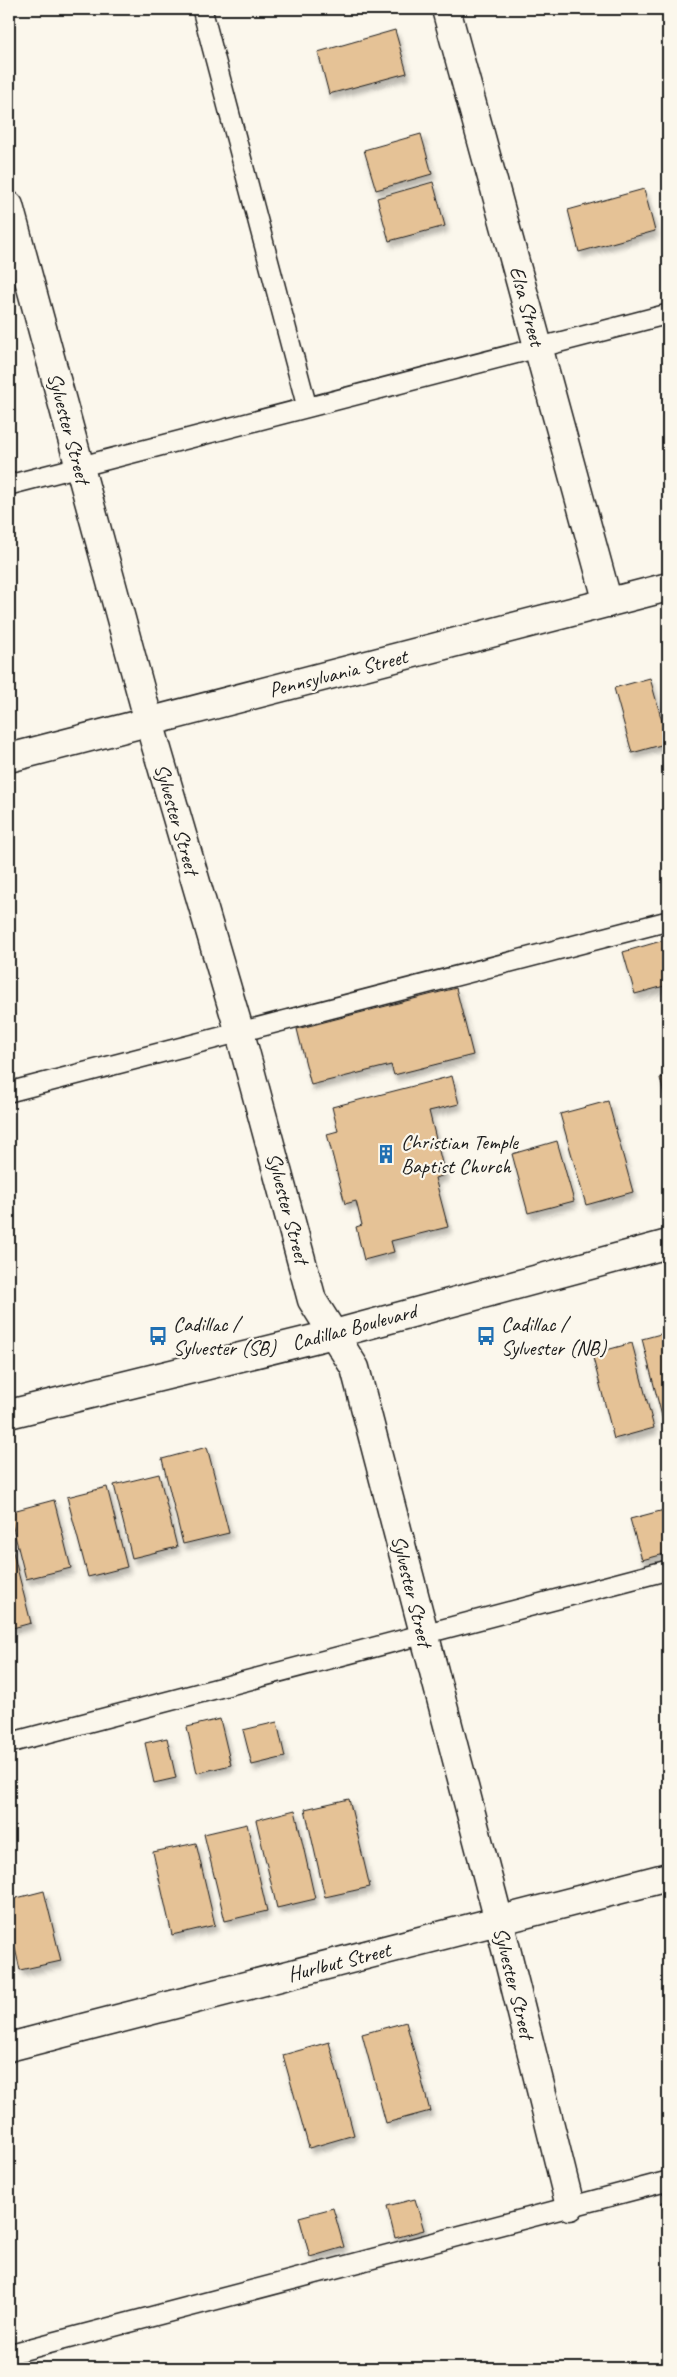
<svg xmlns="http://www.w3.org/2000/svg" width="677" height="2377" viewBox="0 0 677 2377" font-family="Caveat,sans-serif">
<defs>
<filter id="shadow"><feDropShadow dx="3" dy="5.5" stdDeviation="2.5" flood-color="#0004"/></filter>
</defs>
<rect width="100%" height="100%" fill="#fbf7ec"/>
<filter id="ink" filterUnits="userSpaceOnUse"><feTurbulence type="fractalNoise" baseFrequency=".02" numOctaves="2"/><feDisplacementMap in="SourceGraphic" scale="10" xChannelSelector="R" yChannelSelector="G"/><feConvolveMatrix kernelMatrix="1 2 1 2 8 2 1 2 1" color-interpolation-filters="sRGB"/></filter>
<g filter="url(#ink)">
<path fill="#e5c296" stroke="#1c1c1c" filter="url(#shadow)" d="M395 30 407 73 329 94 318 52Z
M421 134 432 174 376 190 364 150Z
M433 182 445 226 389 241 377 198Z
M644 189 655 231 579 252 568 210Z
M650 678 668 743 632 753 614 688Z
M668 939V985L635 994 623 952Z
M456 988 473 1055 394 1075 391 1065 311 1085 297 1029Z
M452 1076 459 1104 429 1111 445 1175 435 1178 448 1227 391 1241 394 1252 364 1260 356 1227 362 1225 356 1201 345 1204 327 1134 338 1131 332 1107Z
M668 1076V1110L660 1078Z
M608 1101 633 1192 586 1205 560 1114Z
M557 1141 574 1201 528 1213 512 1154Z
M668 1332V1423L664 1424 642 1339Z
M632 1343 654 1428 614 1439 592 1354Z
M207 1447 229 1533 183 1544 162 1459Z
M159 1474 177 1547 132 1558 114 1485Z
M107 1487 127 1567 88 1577 67 1497Z
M54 1500 71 1568 26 1579 9 1512Z
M668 1509V1553L642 1560 630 1519Z
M9 1536 31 1623 9 1629Z
M220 1719 231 1765 197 1773 187 1727Z
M277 1722 285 1757 252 1765 243 1730Z
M167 1738 176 1778 154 1783 145 1743Z
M349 1799 370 1887 325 1897 305 1809Z
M295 1810 315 1899 277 1908 256 1820Z
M247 1824 267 1911 225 1921 204 1834Z
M196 1843 215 1925 172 1935 153 1852Z
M44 1891 61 1961 20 1970 9 1922V1900Z
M406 2022 430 2111 386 2123 362 2034Z
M329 2042 354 2135 309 2148 283 2055Z
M415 2199 424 2230 395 2238 387 2206Z
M668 2201V2229L662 2202Z
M333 2208 344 2247 310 2257 299 2217Z"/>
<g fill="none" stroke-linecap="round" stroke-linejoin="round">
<g stroke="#1c1c1c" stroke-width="22">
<path id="service" d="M202 9 307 407
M9 485 668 314
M9 1092 668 921
M9 1743 668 1570
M9 2354 668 2181"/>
</g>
<g stroke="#1c1c1c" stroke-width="31">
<path id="minor" d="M446 9 608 603
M9 206 149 722 240 1033 312 1300 355 1368 499 1921 570 2206
M9 758 668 587
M9 2047 668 1877"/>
</g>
<g stroke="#1c1c1c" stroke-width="31">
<path id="tertiary" d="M9 1414 334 1334 668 1244"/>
</g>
<use href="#service" stroke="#fbf7ec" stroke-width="19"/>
<use href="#minor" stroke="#fbf7ec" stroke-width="28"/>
<use href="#tertiary" stroke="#fbf7ec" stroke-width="28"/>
</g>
</g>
<defs>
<g id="building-bare" transform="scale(1.5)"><path d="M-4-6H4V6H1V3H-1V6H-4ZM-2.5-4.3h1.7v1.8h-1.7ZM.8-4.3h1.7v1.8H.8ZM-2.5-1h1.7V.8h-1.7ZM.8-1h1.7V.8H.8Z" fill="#1f6fb2" stroke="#fbf7ec" stroke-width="2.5" paint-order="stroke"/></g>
<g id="bus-bare" transform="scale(1.5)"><path d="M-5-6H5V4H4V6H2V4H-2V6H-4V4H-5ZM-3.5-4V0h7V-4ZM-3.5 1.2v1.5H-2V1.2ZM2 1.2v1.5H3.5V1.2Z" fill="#1f6fb2" stroke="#fbf7ec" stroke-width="2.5" paint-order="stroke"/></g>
</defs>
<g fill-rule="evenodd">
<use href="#building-bare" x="386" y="1154"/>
<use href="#bus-bare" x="158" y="1336"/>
<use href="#bus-bare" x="486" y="1336"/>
</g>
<g text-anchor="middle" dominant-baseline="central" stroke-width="4.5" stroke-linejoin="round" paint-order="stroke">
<g font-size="21" fill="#1c1c1c" stroke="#fbf7ec">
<text transform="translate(527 306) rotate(75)">Elsa Street</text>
<text transform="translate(69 428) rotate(75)">Sylvester Street</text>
<text transform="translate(338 673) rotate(-14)">Pennsylvania Street</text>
<text transform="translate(177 819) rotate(74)">Sylvester Street</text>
<text transform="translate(288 1208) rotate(75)">Sylvester Street</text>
<text transform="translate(354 1327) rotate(-15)">Cadillac Boulevard</text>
<text transform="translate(412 1591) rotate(76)">Sylvester Street</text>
<text transform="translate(339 1962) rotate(-14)">Hurlbut Street</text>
<text transform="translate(514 1983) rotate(76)">Sylvester Street</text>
</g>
<g font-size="21" fill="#1c1c1c" stroke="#fbf7ec" text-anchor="start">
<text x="401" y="1142">Christian Temple<tspan x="401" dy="24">Baptist Church</tspan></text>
<text x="173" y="1324">Cadillac /<tspan x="173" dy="24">Sylvester (SB)</tspan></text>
<text x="501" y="1324">Cadillac /<tspan x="501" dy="24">Sylvester (NB)</tspan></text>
</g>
</g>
<rect width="677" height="2377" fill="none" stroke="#fbf7ec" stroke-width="30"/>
<rect x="15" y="15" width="647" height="2347" fill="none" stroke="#1c1c1c" stroke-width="2" filter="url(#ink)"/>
</svg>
